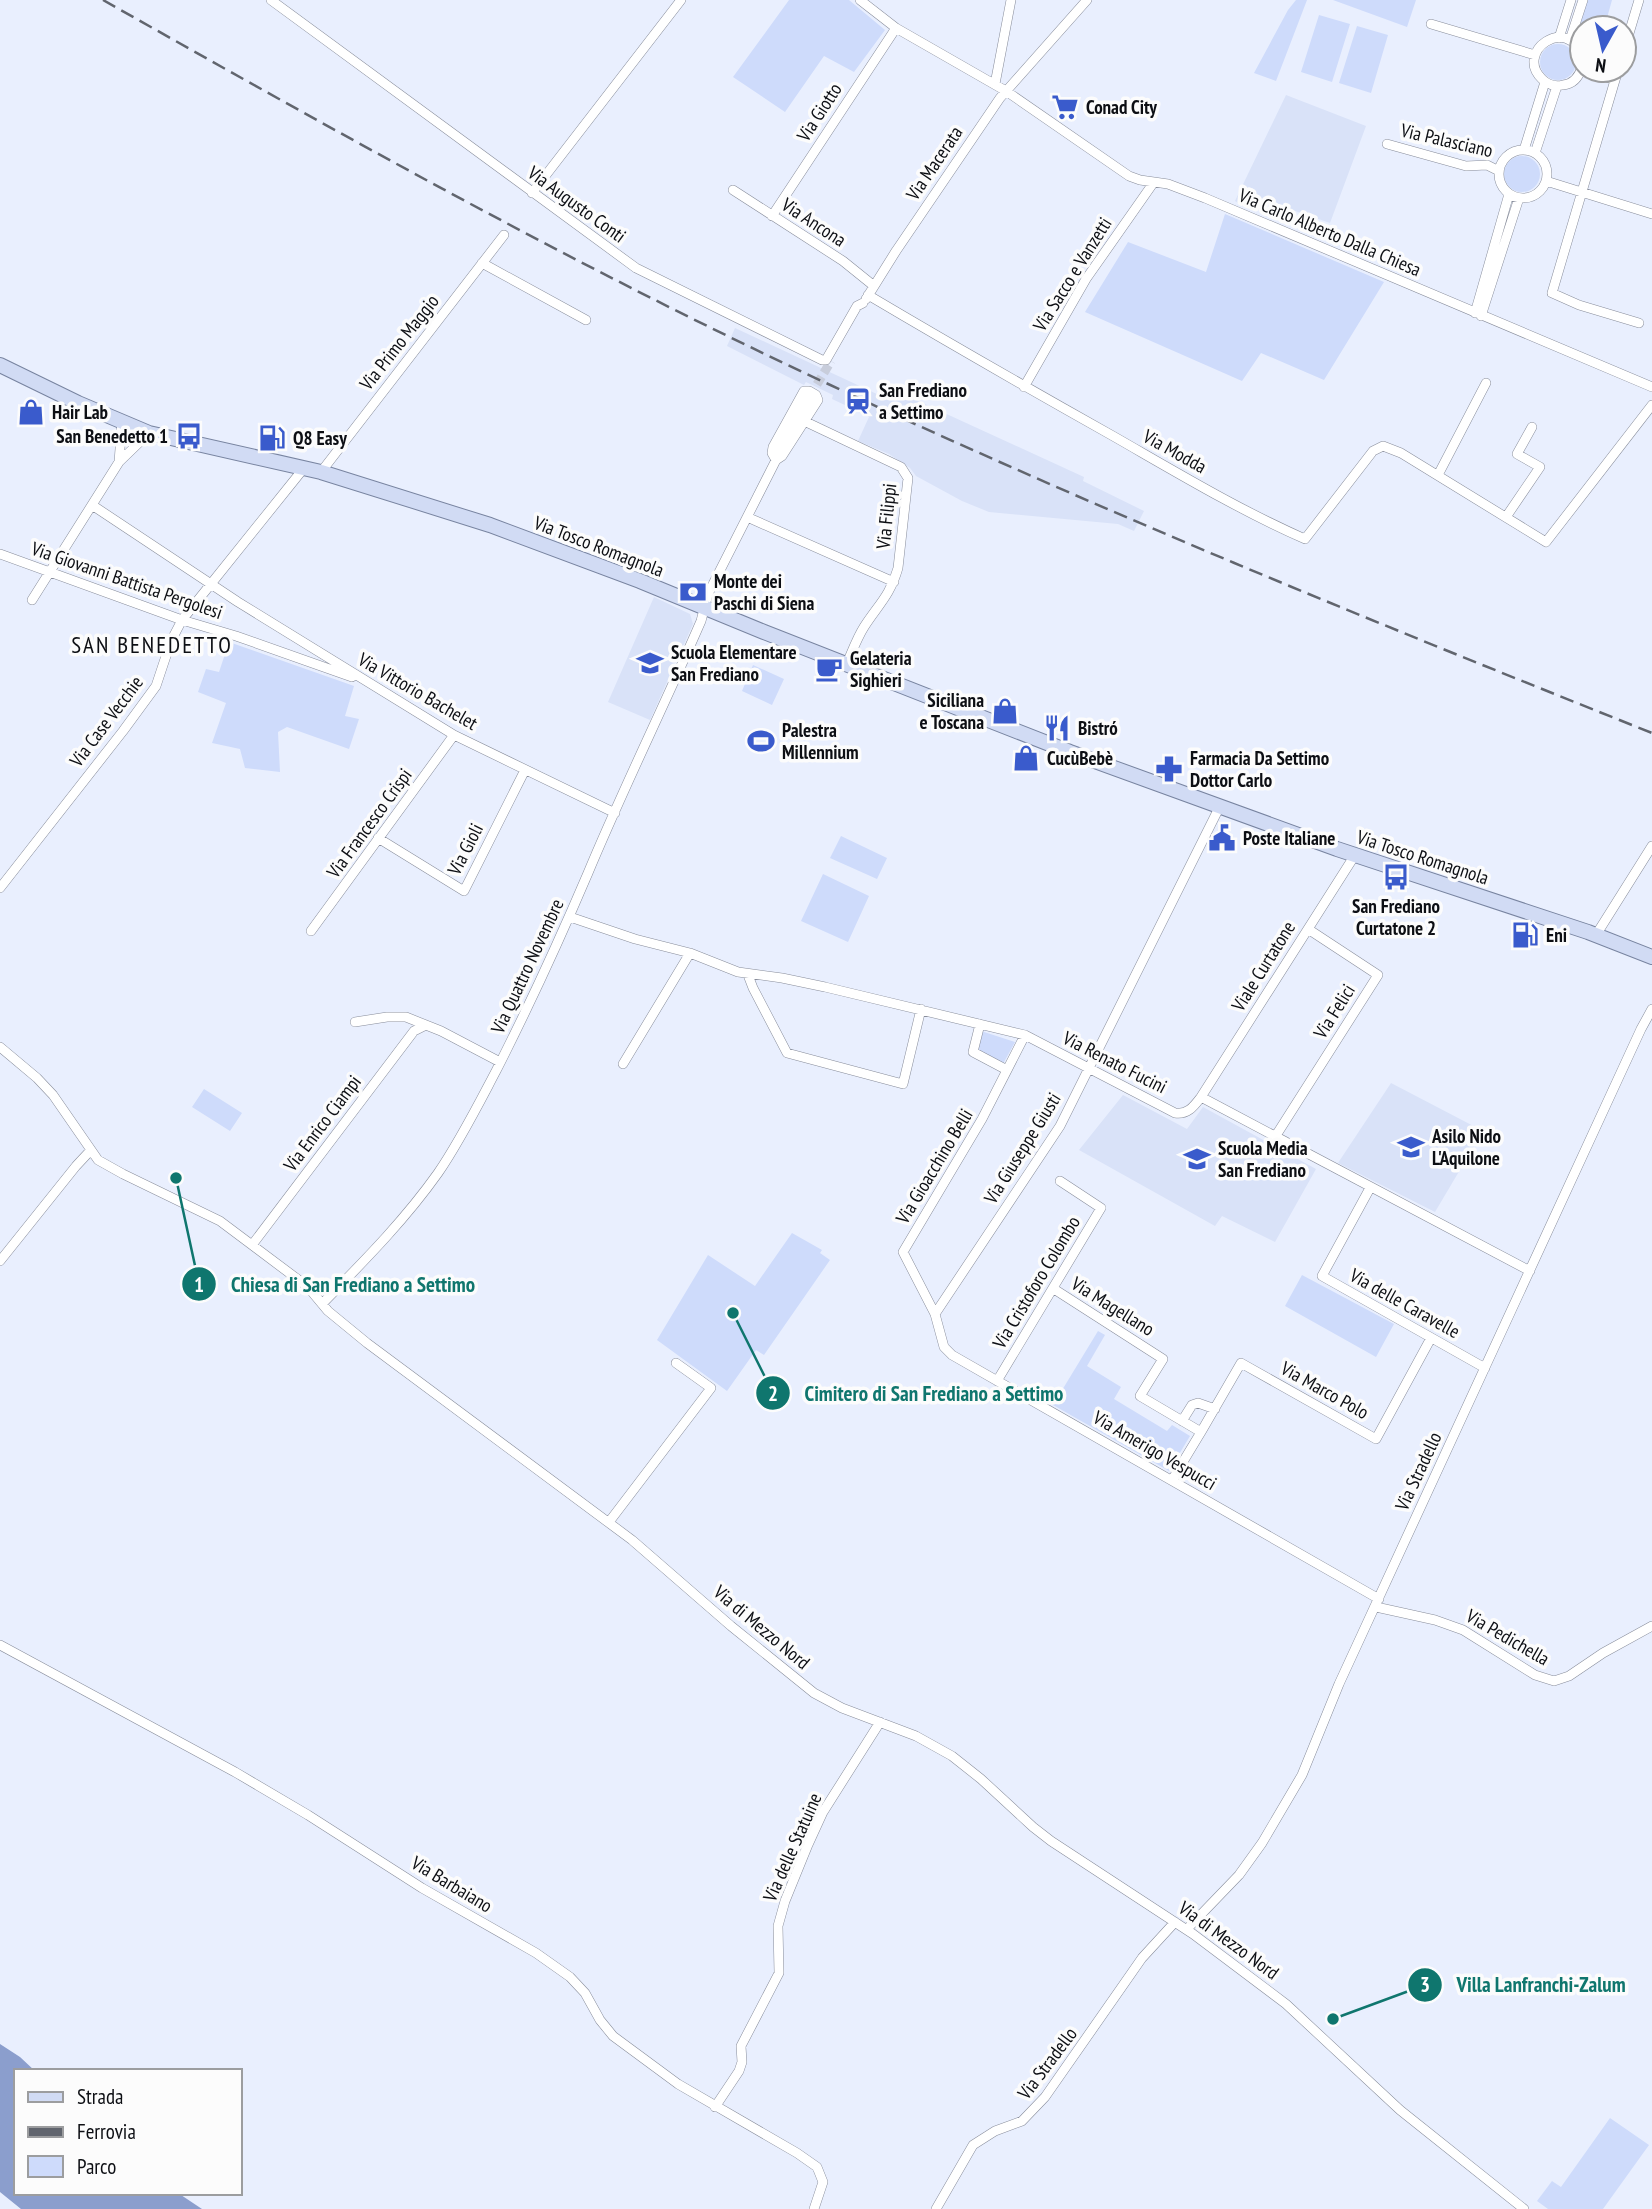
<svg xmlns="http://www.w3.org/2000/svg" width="1652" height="2209" viewBox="0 0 1652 2209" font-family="'PT Sans Narrow',sans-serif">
<rect width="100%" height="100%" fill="#e9effe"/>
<path fill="#d9e2f8" d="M1286 95 1366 126 1330 223 1272 203 1269 197 1243 206 1235 201Z
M735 328 879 395 883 389 901 397 903 394 1084 477 1083 481 1144 511 1134 531 1118 524 989 512 962 501 916 476 910 468 889 454 858 441 869 417 866 415 868 409 850 400 847 406 832 399 833 395 806 382 804 385 727 346Z
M654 597 690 614 693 624 650 720 608 702Z
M1391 1083 1483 1131 1435 1212 1338 1163Z
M1123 1095 1187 1129 1203 1107 1316 1169 1275 1242 1222 1216 1215 1226 1079 1150Z"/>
<path fill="#cedbfb" d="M789 0H849L885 30 854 72 824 56 785 112 733 77Z
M1296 0H1307L1276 81 1254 73 1288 10Z
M1333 0H1416L1407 27Z
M1587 0H1612L1607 18 1627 25 1625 33 1624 28H1582V49L1575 40Z
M1319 15 1350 24 1332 82 1301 72Z
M1357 26 1388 35 1371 93 1339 83Z
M1540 62a18 18 0 1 1 36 0a18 18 0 1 1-36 0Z
M1504 174a18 18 0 1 1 36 0a18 18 0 1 1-36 0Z
M1225 214 1384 282 1324 380 1261 353 1242 381 1085 312 1128 242 1206 272Z
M229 642 354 686 345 716 359 719 349 749 287 727 278 732 280 772 245 768 240 749 212 743 226 703 198 692 206 669 219 672Z
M753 665 784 679 772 705 742 691Z
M841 836 887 858 877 879 830 858Z
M823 874 869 896 848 942 801 921Z
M981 1031 1015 1042 1003 1064 976 1050Z
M204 1089 242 1113 230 1131 192 1107Z
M792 1233 822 1250 820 1253 830 1260 764 1355 756 1350 727 1391 657 1340 708 1255 755 1286Z
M1302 1275 1394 1324 1376 1357 1285 1306Z
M1098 1331 1105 1335 1087 1366 1121 1387 1114 1399 1167 1431 1172 1425 1190 1436 1169 1471 1053 1405Z
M1610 2118 1649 2145 1603 2209H1548L1537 2201 1552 2181 1561 2187Z"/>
<path fill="#8b9ecd" d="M0 2044 20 2057 35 2071H16V2193H178L202 2209H21L0 2192Z"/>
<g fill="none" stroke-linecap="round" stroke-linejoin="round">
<path stroke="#c8cddb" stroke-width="9" stroke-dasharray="9 4.5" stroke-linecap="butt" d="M810 396 831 361"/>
<g stroke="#888d9b" stroke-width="10">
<path id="street" d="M271 0 636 268 822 360H826L857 306 863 303
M860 0 896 28 1006 91 1129 176 1140 180 1168 184 1205 198 1652 387
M1431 24 1535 55
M1559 38 1571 0
M1570 40 1583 0
M1624 50 1639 0
M1582 56C1567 14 1514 52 1542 79 1547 84 1555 87 1563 85 1573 84 1579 77 1582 67
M1586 70 1615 80
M1618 70 1552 293 1579 305 1639 323
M995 84 1011 0
M1387 144 1466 166 1487 165 1499 171
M1499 174a24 24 0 1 1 48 0a24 24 0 1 1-48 0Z
M1524 150 1545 82
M1535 153 1557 86
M1546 181 1652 214
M733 190 843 261 874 286
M532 193 681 0
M772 216 896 28
M482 263 586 320
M868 295C949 343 1031 390 1113 436 1176 472 1239 510 1305 539L1373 451 1383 446 1401 453 1546 542 1652 405
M866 299 896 251 1000 98 1087 0
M1475 313 1509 194
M1481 316 1519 198
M1024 387 1086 279 1154 182
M804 391H809L816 395 818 400 782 456 776 460 772 453 773 447Z
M804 421 901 467 908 478 898 568C890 596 878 605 864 627 857 638 852 652 847 663
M122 422 119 462 149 433
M321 472 504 235
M1438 475 1486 383
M92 505 238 602 454 735 615 813
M747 517 894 582
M1506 517 1540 467 1517 454 1532 427
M0 554 182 620 236 636 352 677
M32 600 119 462
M378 838 464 891 525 770
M0 888 123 731 156 686 171 641 182 620 304 468
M570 917 635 939 690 953 738 972 782 978 825 987 1025 1035 1175 1113C1188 1115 1194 1106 1201 1097L1530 1271
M311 931 454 735
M1596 935 1652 846
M748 975 753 988 787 1053 903 1084 921 1009
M355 1022 387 1017H406L441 1031 500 1062
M980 1024 973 1052 1007 1070
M1025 1035 982 1119 903 1252 935 1314 944 1347 952 1355 1379 1599
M0 1047 37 1078 53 1095 98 1160 123 1174 220 1221 308 1287 328 1311 367 1343 632 1540 731 1626 814 1693 842 1708 916 1736 952 1756 981 1779 1033 1827 1051 1841 1193 1934 1286 2004 1400 2110 1524 2209
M623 1064 690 953
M1201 1097 1355 855
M1275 1137 1378 975 1308 929
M1370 1188 1322 1276 1485 1368
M252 1245 414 1031 424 1026
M0 1261 76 1166 90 1151
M1054 1289 1163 1359 1140 1396 1201 1432 1172 1480
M322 1304C363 1262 404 1221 438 1173 460 1141 478 1105 496 1071 529 1006 559 941 588 873 623 789 664 706 701 621L708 594 776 460 781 445 810 396
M935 1314 1060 1126 1220 806
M997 1381 1101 1208 1060 1181
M1182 1421 1192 1405 1198 1403 1215 1409
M1201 1432 1241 1363 1376 1439 1431 1338
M609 1522 711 1388 676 1363
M1376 1607 1435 1620 1463 1630 1535 1675 1554 1681 1569 1676 1603 1653 1652 1626
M0 1645 235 1772 308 1815 422 1888 536 1953 570 1977 585 1993 600 2020 613 2036 678 2084 797 2153 817 2167 823 2182 814 2209
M1187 1929 1239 1875 1262 1843 1302 1775 1339 1684 1641 1029 1652 1009
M715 2107 739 2071 742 2062 741 2046 779 1973 778 1926 785 1901 807 1847 823 1812 880 1722
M936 2209 973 2145 995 2131 1022 2121 1045 2097 1142 1958 1175 1922"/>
</g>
<g stroke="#7884a0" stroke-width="16">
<path id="primary" d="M0 365 78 403 149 433 321 472 490 525 640 581 764 632 1070 752 1337 849 1588 932 1652 957"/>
</g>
<use href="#street" stroke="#fff" stroke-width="9"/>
<use href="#primary" stroke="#d1dbf4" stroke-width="14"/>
<path stroke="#61656e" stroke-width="2.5" stroke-dasharray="14 7" stroke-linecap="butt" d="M103 0C340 134 579 268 826 383 1098 510 1374 622 1652 733"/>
</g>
<defs>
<g id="supermarket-bare" transform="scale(2.1)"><path d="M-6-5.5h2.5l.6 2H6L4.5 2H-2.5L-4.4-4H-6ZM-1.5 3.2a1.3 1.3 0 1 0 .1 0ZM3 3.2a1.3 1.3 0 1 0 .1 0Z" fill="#3a5bcc" stroke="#fcfcfc" stroke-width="2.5" paint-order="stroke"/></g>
<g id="station-bare" transform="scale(2.1)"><path d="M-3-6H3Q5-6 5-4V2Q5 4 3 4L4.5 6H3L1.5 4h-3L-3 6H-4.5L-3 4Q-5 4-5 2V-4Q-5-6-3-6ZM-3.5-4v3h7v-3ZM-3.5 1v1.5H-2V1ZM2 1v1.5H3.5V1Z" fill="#3a5bcc" stroke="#fcfcfc" stroke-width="2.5" paint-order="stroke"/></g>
<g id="shop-bare" transform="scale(2.1)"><path d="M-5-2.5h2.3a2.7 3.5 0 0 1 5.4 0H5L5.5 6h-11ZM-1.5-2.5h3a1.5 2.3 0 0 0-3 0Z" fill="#3a5bcc" stroke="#fcfcfc" stroke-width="2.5" paint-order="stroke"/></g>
<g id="bus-bare" transform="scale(2.1)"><path d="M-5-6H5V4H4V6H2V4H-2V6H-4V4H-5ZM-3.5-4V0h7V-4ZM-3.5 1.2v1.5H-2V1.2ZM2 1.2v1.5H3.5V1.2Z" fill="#3a5bcc" stroke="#fcfcfc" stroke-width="2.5" paint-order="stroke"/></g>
<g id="fuel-bare" transform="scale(2.1)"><path d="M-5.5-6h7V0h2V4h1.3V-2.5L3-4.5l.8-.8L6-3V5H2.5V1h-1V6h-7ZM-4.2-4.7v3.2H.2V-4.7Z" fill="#3a5bcc" stroke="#fcfcfc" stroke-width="2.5" paint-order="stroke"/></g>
<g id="bank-bare" transform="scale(2.1)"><path d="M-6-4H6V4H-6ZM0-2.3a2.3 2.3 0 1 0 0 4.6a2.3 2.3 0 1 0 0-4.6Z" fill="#3a5bcc" stroke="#fcfcfc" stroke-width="2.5" paint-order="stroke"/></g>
<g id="school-bare" transform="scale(2.1)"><path d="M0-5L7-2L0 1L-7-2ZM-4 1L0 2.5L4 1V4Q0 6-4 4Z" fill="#3a5bcc" stroke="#fcfcfc" stroke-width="2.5" paint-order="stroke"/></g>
<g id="cafe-bare" transform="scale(2.1)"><path d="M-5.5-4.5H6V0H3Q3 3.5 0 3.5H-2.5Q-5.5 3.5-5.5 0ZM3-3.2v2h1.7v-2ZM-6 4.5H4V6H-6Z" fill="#3a5bcc" stroke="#fcfcfc" stroke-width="2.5" paint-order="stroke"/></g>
<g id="restaurant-bare" transform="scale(2.1)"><path d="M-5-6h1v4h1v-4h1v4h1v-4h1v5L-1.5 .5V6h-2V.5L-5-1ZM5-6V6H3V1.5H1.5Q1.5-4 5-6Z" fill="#3a5bcc" stroke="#fcfcfc" stroke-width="2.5" paint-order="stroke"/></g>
<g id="stadium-bare" transform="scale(2.1)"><path d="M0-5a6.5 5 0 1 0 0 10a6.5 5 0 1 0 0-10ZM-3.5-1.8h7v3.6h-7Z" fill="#3a5bcc" stroke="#fcfcfc" stroke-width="2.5" paint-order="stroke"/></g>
<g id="pharmacy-bare" transform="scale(2.1)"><path d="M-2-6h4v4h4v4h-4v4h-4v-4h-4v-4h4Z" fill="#3a5bcc" stroke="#fcfcfc" stroke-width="2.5" paint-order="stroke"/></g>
<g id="civic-bare" transform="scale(2.1)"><path d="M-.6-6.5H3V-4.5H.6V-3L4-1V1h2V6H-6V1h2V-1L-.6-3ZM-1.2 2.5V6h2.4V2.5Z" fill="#3a5bcc" stroke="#fcfcfc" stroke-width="2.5" paint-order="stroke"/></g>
</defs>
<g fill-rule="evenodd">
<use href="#supermarket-bare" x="1065" y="107"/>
<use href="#station-bare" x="858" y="401"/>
<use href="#shop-bare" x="31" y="412"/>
<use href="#bus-bare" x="189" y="436"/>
<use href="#fuel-bare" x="272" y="438"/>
<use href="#bank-bare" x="693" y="592"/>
<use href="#school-bare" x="650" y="663"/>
<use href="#cafe-bare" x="829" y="669"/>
<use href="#shop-bare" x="1005" y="711"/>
<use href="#restaurant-bare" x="1057" y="728"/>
<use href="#stadium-bare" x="761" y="741"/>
<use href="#shop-bare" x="1026" y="758"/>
<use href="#pharmacy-bare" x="1169" y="769"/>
<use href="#civic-bare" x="1222" y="838"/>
<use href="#bus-bare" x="1396" y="877"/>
<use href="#fuel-bare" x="1525" y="935"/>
<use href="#school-bare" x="1411" y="1147"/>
<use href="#school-bare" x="1197" y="1159"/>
</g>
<g text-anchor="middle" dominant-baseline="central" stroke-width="7" stroke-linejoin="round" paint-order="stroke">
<g font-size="19" font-weight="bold" fill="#0d0f14" stroke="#fcfcfc" text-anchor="start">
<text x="1086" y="107">Conad City</text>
<text x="879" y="390">San Frediano<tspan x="879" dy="22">a Settimo</tspan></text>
<text x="52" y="412">Hair Lab</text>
<text x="168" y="436" text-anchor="end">San Benedetto 1</text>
<text x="293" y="438">Q8 Easy</text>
<text x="714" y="581">Monte dei<tspan x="714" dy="22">Paschi di Siena</tspan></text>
<text x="671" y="652">Scuola Elementare<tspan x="671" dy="22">San Frediano</tspan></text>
<text x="850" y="658">Gelateria<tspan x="850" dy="22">Sighieri</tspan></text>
<text x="984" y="700" text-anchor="end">Siciliana<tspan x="984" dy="22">e Toscana</tspan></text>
<text x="1078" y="728">Bistró</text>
<text x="782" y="730">Palestra<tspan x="782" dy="22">Millennium</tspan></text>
<text x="1047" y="758">CucùBebè</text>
<text x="1190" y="758">Farmacia Da Settimo<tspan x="1190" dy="22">Dottor Carlo</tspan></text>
<text x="1243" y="838">Poste Italiane</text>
<text x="1396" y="906" text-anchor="middle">San Frediano<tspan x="1396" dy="22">Curtatone 2</tspan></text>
<text x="1546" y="935">Eni</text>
<text x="1432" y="1136">Asilo Nido<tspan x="1432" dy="22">L'Aquilone</tspan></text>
<text x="1218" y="1148">Scuola Media<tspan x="1218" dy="22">San Frediano</tspan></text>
</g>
<g font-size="19" fill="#0d0f14" stroke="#fcfcfc">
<text transform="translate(819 112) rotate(-57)">Via Giotto</text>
<text transform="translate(1447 140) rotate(13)">Via Palasciano</text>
<text transform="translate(934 163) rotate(-56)">Via Macerata</text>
<text transform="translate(577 204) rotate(36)">Via Augusto Conti</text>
<text transform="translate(814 222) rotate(33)">Via Ancona</text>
<text transform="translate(1330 232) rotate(23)">Via Carlo Alberto Dalla Chiesa</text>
<text transform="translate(1072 274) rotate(-58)">Via Sacco e Vanzetti</text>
<text transform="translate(399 342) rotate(-52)">Via Primo Maggio</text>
<text transform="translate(1175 451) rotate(29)">Via Modda</text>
<text transform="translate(886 516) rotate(-84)">Via Filippi</text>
<text transform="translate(599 546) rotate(21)">Via Tosco Romagnola</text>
<text transform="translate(127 580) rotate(19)">Via Giovanni Battista Pergolesi</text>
<text transform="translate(418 691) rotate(30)">Via Vittorio Bachelet</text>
<text transform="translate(106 721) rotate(-53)">Via Case Vecchie</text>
<text transform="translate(369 823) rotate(-54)">Via Francesco Crispi</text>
<text transform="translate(465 849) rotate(-63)">Via Gioli</text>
<text transform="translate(1423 857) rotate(18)">Via Tosco Romagnola</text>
<text transform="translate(527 966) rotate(-65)">Via Quattro Novembre</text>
<text transform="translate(1263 966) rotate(-58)">Viale Curtatone</text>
<text transform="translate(1334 1011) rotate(-58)">Via Felici</text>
<text transform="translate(1115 1062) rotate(27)">Via Renato Fucini</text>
<text transform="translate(322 1123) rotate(-53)">Via Enrico Ciampi</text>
<text transform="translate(1022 1148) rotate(-58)">Via Giuseppe Giusti</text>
<text transform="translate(934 1166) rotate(-59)">Via Gioacchino Belli</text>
<text transform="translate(1036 1282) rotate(-59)">Via Cristoforo Colombo</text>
<text transform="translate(1405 1303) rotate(29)">Via delle Caravelle</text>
<text transform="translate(1113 1306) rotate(32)">Via Magellano</text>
<text transform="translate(1325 1390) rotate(29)">Via Marco Polo</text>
<text transform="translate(1155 1450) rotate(30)">Via Amerigo Vespucci</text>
<text transform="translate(1418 1471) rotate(-65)">Via Stradello</text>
<text transform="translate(762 1627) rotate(40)">Via di Mezzo Nord</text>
<text transform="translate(1508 1637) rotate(30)">Via Pedichella</text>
<text transform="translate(792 1847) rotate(-66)">Via delle Statuine</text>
<text transform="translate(452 1884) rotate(31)">Via Barbaiano</text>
<text transform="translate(1229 1940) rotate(36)">Via di Mezzo Nord</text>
<text transform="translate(1047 2063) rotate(-53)">Via Stradello</text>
</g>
<g font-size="23" letter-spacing="2" fill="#0d0f14" stroke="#fcfcfc">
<text x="152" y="644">SAN BENEDETTO</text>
</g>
</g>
<path fill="none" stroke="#0f766e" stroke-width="2.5" d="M176 1178L199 1284M733 1313L773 1393M1333 2019L1425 1985"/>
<g fill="#0f766e" stroke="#fcfcfc" stroke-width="2.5">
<circle cx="176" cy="1178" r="7"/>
<circle cx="733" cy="1313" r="7"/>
<circle cx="1333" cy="2019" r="7"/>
<circle cx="199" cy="1284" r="18"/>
<circle cx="773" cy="1393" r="18"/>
<circle cx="1425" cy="1985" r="18"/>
</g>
<g font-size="21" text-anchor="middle" font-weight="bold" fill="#fff">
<text x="199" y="1292">1</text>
<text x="773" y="1401">2</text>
<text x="1425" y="1992">3</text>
</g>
<g font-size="21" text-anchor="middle" font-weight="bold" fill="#0f766e" stroke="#fcfcfc" stroke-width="7" stroke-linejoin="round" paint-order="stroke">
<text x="353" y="1292">Chiesa di San Frediano a Settimo</text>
<text x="934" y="1401">Cimitero di San Frediano a Settimo</text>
<text x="1541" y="1992">Villa Lanfranchi-Zalum</text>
</g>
<rect x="14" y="2069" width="228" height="126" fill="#fcfcfc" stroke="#9c9d9f" stroke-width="2"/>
<rect x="28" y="2092" width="35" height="10" fill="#d1dbf4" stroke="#9c9d9f" stroke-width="2"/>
<text x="77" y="2104" font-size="21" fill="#0d0f14">Strada</text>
<rect x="28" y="2127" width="35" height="10" fill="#61656e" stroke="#9c9d9f" stroke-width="2"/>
<text x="77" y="2139" font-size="21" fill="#0d0f14">Ferrovia</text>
<rect x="28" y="2156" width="35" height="21" fill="#cedbfb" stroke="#9c9d9f" stroke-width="2"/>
<text x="77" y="2174" font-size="21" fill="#0d0f14">Parco</text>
<g transform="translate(1603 49) rotate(188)"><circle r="33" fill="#fcfcfc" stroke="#9c9d9f" stroke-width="2"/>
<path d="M0-5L12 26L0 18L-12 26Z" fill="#3a5bcc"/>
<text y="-10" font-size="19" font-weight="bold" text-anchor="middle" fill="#0d0f14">N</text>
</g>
</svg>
